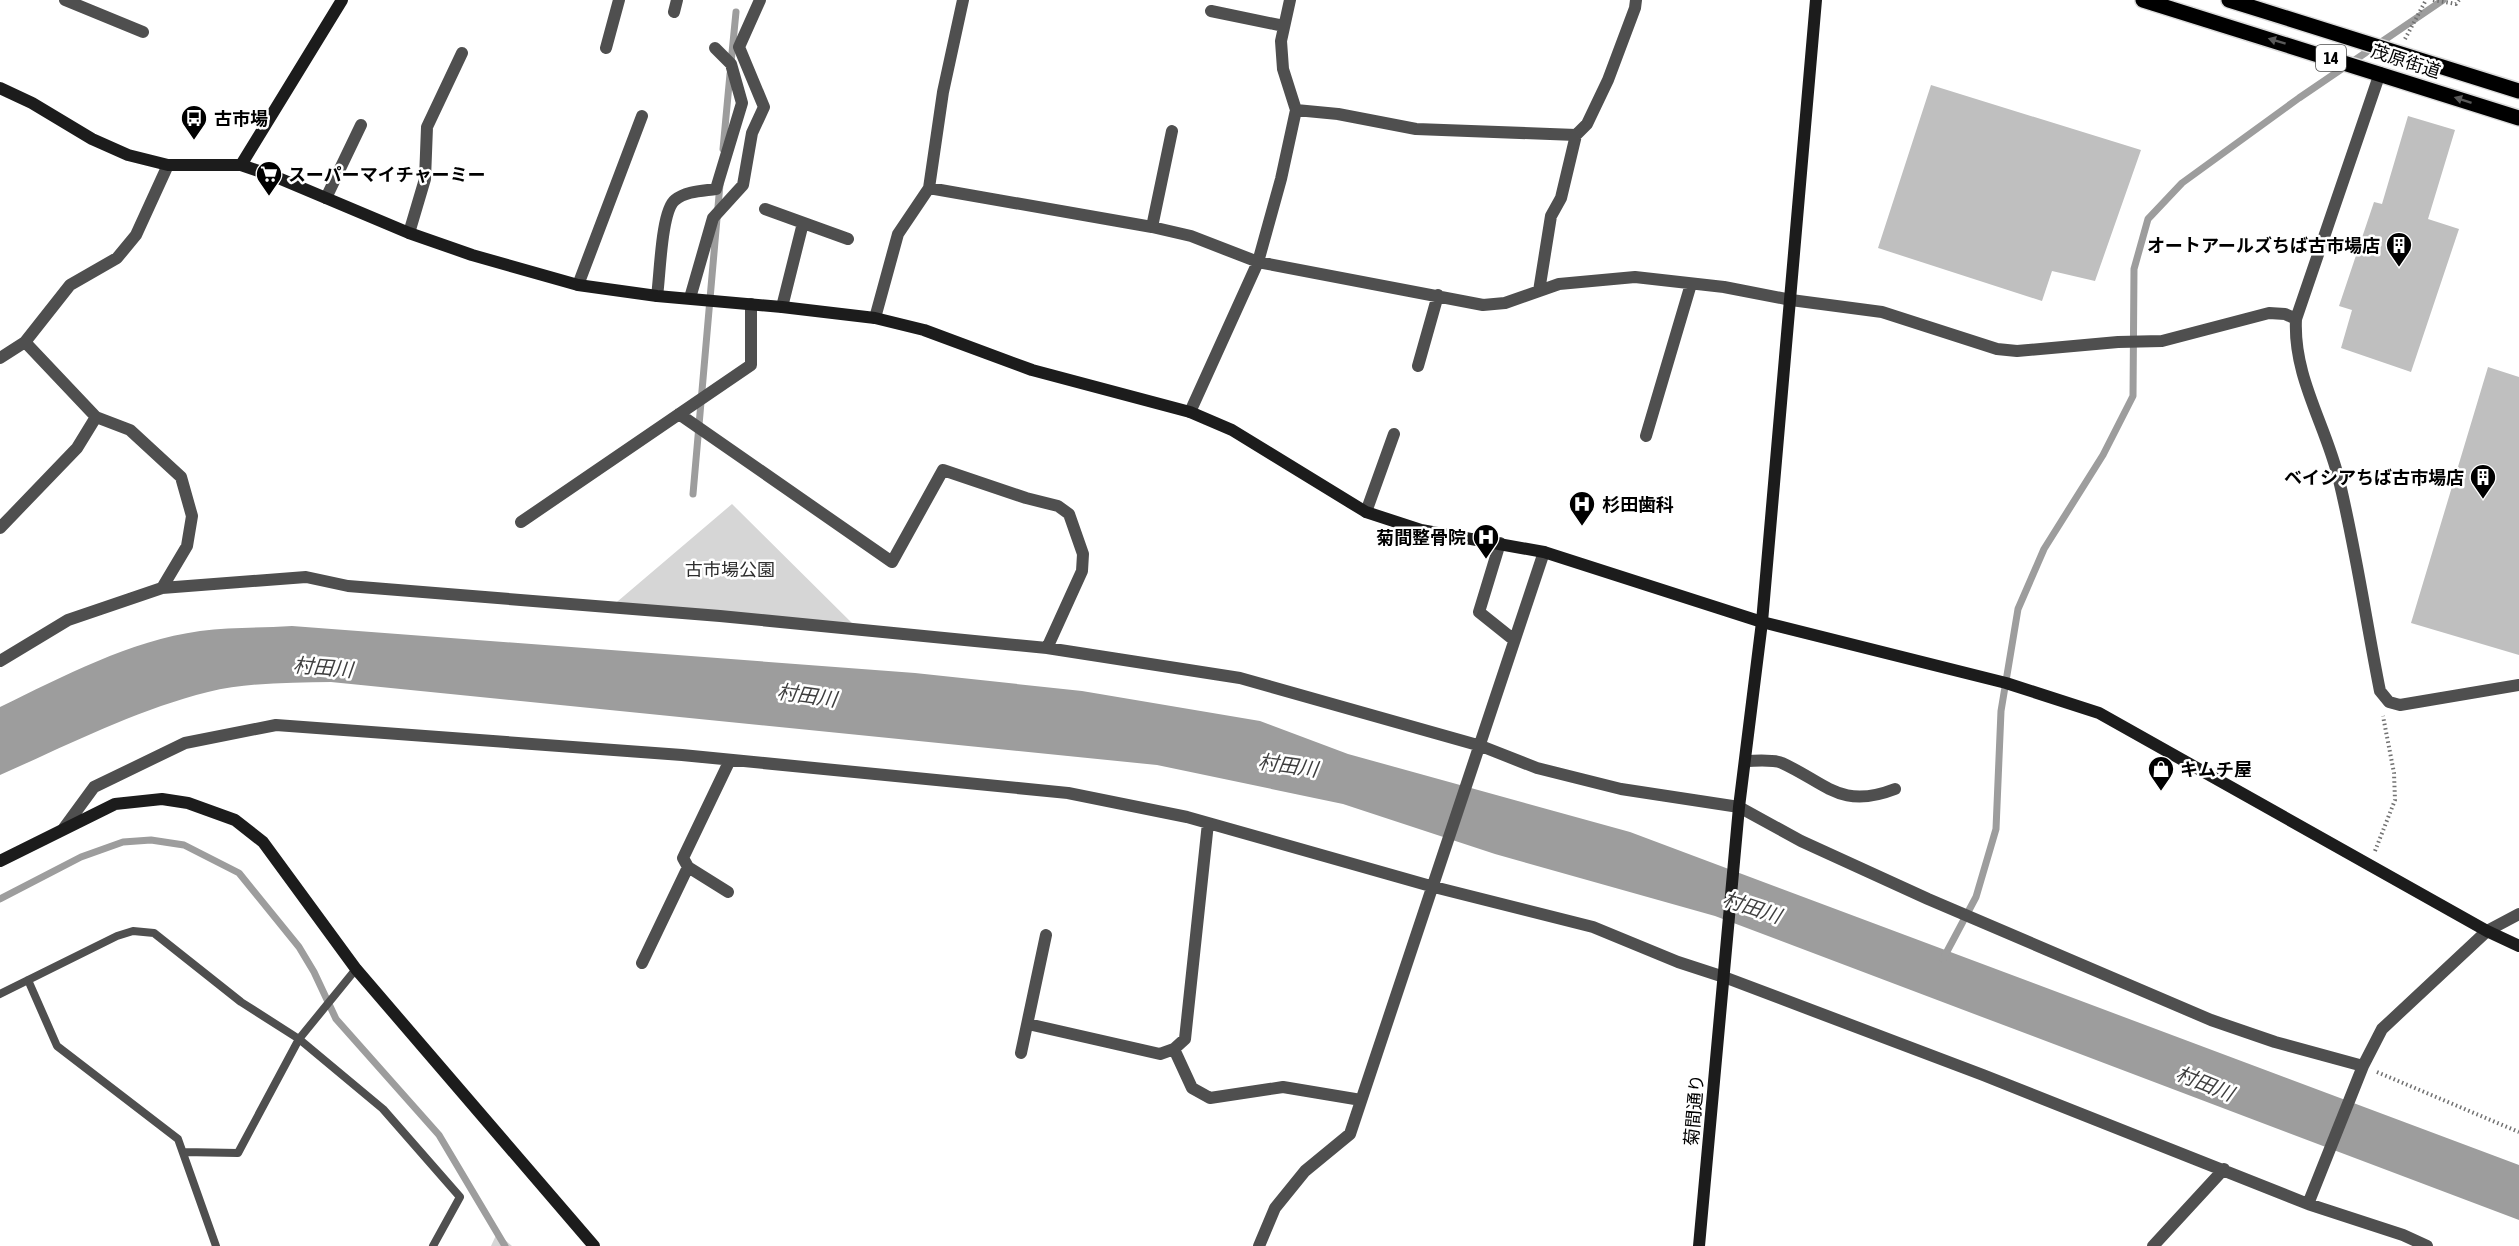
<svg xmlns="http://www.w3.org/2000/svg" width="2519" height="1246" viewBox="0 0 2519 1246" font-family="'Asap Condensed','Noto Sans JP',sans-serif">
<rect width="100%" height="100%" fill="#fff"/>
<path fill="#d6d6d6" d="M732 504 858 629 611 607Z
M497 1233 512 1246H491Z"/>
<path fill="#9d9d9d" d="M292 626 915 673 1082 691 1260 721 1348 754 1630 832 2519 1165V1220L1715 916 1495 854 1343 804 1157 765 331 682C291 683 247 682 208 692 136 710 68 745 0 775V707C64 676 129 641 200 631 230 627 262 628 292 626Z"/>
<g fill="none" stroke-linecap="round" stroke-linejoin="round">
<path stroke="#9d9d9d" stroke-width="7" d="M731 63 736 12
M723 149 730 74
M693 494 720 184
M0 899 81 857 123 842 151 840 184 845 239 873 299 947 314 972 336 1019 439 1135 505 1246
M1943 959 1976 897 1996 829 2001 711 2018 609 2044 549 2103 455 2133 396 2134 269 2148 219 2182 183 2299 98 2443 0"/>
</g>
<path fill="#bfbfbf" d="M1931 85 2141 150 2095 281 2052 271 2042 301 1878 248Z
M2408 116 2455 130 2428 219 2459 229 2411 372 2341 348 2352 310 2339 306 2374 202 2382 204Z
M2488 367 2519 377V655L2411 623Z"/>
<g fill="none" stroke-linecap="round" stroke-linejoin="round">
<g stroke="#dbdbdb" stroke-width="18">
<path id="primary" d="M2143 0 2519 118
M2229 0 2519 91"/>
</g>
<path stroke="#717171" stroke-width="4" stroke-dasharray="1.5 3" stroke-linecap="butt" d="M2433 0 2456 4 2459 0
M2405 39 2426 0
M2375 851 2395 800 2394 773 2383 716
M2377 1072 2519 1132"/>
<path stroke="#4f4f4f" stroke-width="8" d="M28 980 57 1046 178 1139 216 1246
M0 994 117 936 133 931 154 933 241 1002 299 1039 383 1109 460 1197 433 1246
M183 1152 238 1153 299 1039 356 969"/>
<path stroke="#4f4f4f" stroke-width="12" d="M65 0 143 32
M1211 11 1284 26
M674 12 677 0
M606 48 619 0
M2380 73 2296 319C2293 377 2326 425 2339 480 2356 550 2366 621 2380 691L2389 702 2400 705 2519 685
M1296 110 1338 114 1416 129 1576 135
M929 188 1152 227 1191 236 1258 262 1483 305 1505 303 1559 284 1635 277 1724 287 1791 300 1882 312 1997 349 2017 351 2118 342 2162 341 2269 313 2285 314 2296 319
M326 198 361 125
M765 209 848 239
M1152 227 1172 131
M409 233 425 179 427 127 462 53
M578 285 642 116
M1539 291 1551 216 1561 198 1576 135 1587 124 1608 80 1635 8 1636 0
M657 296C660 277 661 211 675 200 686 191 702 191 716 189L742 103 731 64 715 48
M690 298 713 218 743 185 752 133 764 107 739 47 760 0
M782 307 803 223
M875 318 898 234 929 188 943 92 963 0
M25 342 96 417 130 430 181 477 192 516 187 546 162 588
M0 358 25 342 70 285 117 258 136 235 168 165
M1418 366 1438 295
M1190 412 1258 262 1281 179 1296 110 1283 69 1281 41 1290 0
M679 414 892 562 943 470 1026 498 1058 506 1069 514 1083 554 1082 571 1047 648
M1646 436 1691 284
M1366 512 1394 434
M521 522 751 365V304
M0 528 77 448 96 417
M1500 543 1479 612 1514 640
M0 661 68 620 162 588 306 577 348 586 720 616 1047 648 1240 678 1481 746 1537 768 1621 789 1739 807 1801 841 1928 899 2211 1020 2275 1042 2363 1066
M1745 761C1756 761 1772 759 1782 763 1826 783 1841 810 1895 789
M64 828 94 787 185 743 276 725 682 755 1068 793 1187 817 1434 887 1593 927 1678 962 1724 977 1983 1075 2308 1204 2403 1235 2427 1246
M728 892 688 867 683 858 730 760
M642 963 688 867
M1028 1024 1160 1054 1174 1049 1185 1039 1208 823
M1174 1049 1192 1088 1210 1098 1283 1087 1361 1100
M1021 1053 1046 935
M2308 1204 2363 1066 2382 1029 2487 931 2519 914
M1259 1246 1275 1208 1305 1171 1350 1134 1544 552
M2153 1246 2224 1169"/>
<path stroke="#1c1c1c" stroke-width="12" d="M0 88 32 103 92 139 128 155 168 165H241L276 177 409 233 472 255 578 285 657 296 782 307 875 318 924 330 1032 370 1190 412 1232 430 1366 512 1421 530 1544 552 1762 622 2006 683 2099 713 2487 931 2519 946
M241 165 342 0
M0 861 115 804 162 799 188 803 235 820 263 842 356 969 594 1246
M1699 1246 1739 807 1762 622 1816 0"/>
<use href="#primary" stroke="#000" stroke-width="15"/>
</g>
<defs><path id="oneway-solid" d="M-6-.8H1V-3.2L6.5 0L1 3.2V.8H-6Z" transform="scale(1.5)"/></defs>
<g fill="#595959">
<use href="#oneway-solid" transform="translate(2277 41) rotate(-163)"/>
<use href="#oneway-solid" transform="translate(2463 100) rotate(-162)"/>
</g>
<defs>
<g id="bus-pin" transform="scale(1.35)"><path d="M0 17L-7.5 6A9.5 9.5 0 1 1 7.5 6Z" fill="#000" stroke="#fff"/><path d="M-5-6H5V4H4V6H2V4H-2V6H-4V4H-5ZM-3.5-4V0h7V-4ZM-3.5 1.2v1.5H-2V1.2ZM2 1.2v1.5H3.5V1.2Z" fill="#fff"/></g>
<g id="supermarket-pin" transform="scale(1.35)"><path d="M0 17L-7.5 6A9.5 9.5 0 1 1 7.5 6Z" fill="#000" stroke="#fff"/><path d="M-6-5.5h2.5l.6 2H6L4.5 2H-2.5L-4.4-4H-6ZM-1.5 3.2a1.3 1.3 0 1 0 .1 0ZM3 3.2a1.3 1.3 0 1 0 .1 0Z" fill="#fff"/></g>
<g id="building-pin" transform="scale(1.35)"><path d="M0 17L-7.5 6A9.5 9.5 0 1 1 7.5 6Z" fill="#000" stroke="#fff"/><path d="M-4-6H4V6H1V3H-1V6H-4ZM-2.5-4.3h1.7v1.8h-1.7ZM.8-4.3h1.7v1.8H.8ZM-2.5-1h1.7V.8h-1.7ZM.8-1h1.7V.8H.8Z" fill="#fff"/></g>
<g id="hospital-pin" transform="scale(1.35)"><path d="M0 17L-7.5 6A9.5 9.5 0 1 1 7.5 6Z" fill="#000" stroke="#fff"/><path d="M-5-5h3v3.5h4V-5h3V5h-3V1.5h-4V5h-3Z" fill="#fff"/></g>
<g id="shop-pin" transform="scale(1.35)"><path d="M0 17L-7.5 6A9.5 9.5 0 1 1 7.5 6Z" fill="#000" stroke="#fff"/><path d="M-5-2.5h2.3a2.7 3.5 0 0 1 5.4 0H5L5.5 6h-11ZM-1.5-2.5h3a1.5 2.3 0 0 0-3 0Z" fill="#fff"/></g>
</defs>
<g fill-rule="evenodd">
<use href="#bus-pin" x="194" y="118"/>
<use href="#supermarket-pin" x="269" y="174"/>
<use href="#building-pin" x="2399" y="245"/>
<use href="#building-pin" x="2483" y="477"/>
<use href="#hospital-pin" x="1582" y="504"/>
<use href="#hospital-pin" x="1486" y="537"/>
<use href="#shop-pin" x="2161" y="769"/>
</g>
<g text-anchor="middle" dominant-baseline="central" stroke-width="5" stroke-linejoin="round" paint-order="stroke">
<rect fill="#fff" stroke="#4c4c4c" stroke-width="1.5" x="2316" y="45" width="30" height="26" rx="4.5"/>
<g font-size="16" font-weight="bold" fill="#000">
<text x="2331" y="58">14</text>
</g>
<g font-size="18" fill="#000" stroke="#fff">
<text transform="translate(2406 61) rotate(18)">茂原街道</text>
<text transform="translate(1694 1110) rotate(-85)">菊間通り</text>
</g>
<g font-size="18" font-weight="bold" fill="#000" stroke="#fff" text-anchor="start">
<text x="214" y="118">古市場</text>
<text x="288" y="174">スーパーマイチャーミー</text>
<text x="2380" y="245" text-anchor="end">オートアールズちば古市場店</text>
<text x="2464" y="477" text-anchor="end">ベイシアちば古市場店</text>
<text x="1602" y="504">杉田歯科</text>
<text x="1466" y="537" text-anchor="end">菊間整骨院</text>
<text x="2180" y="769">キムチ屋</text>
</g>
<g font-size="18" fill="#2d2d2d" stroke="#fff">
<text x="730" y="569">古市場公園</text>
</g>
<g font-size="20" font-style="italic" fill="#3e3e3e" stroke="#fff">
<text transform="translate(323 667) rotate(5)">村田川</text>
<text transform="translate(807 695) rotate(8)">村田川</text>
<text transform="translate(1288 765) rotate(8)">村田川</text>
<text transform="translate(1752 907) rotate(18)">村田川</text>
<text transform="translate(2205 1083) rotate(22)">村田川</text>
</g>
</g>
</svg>
